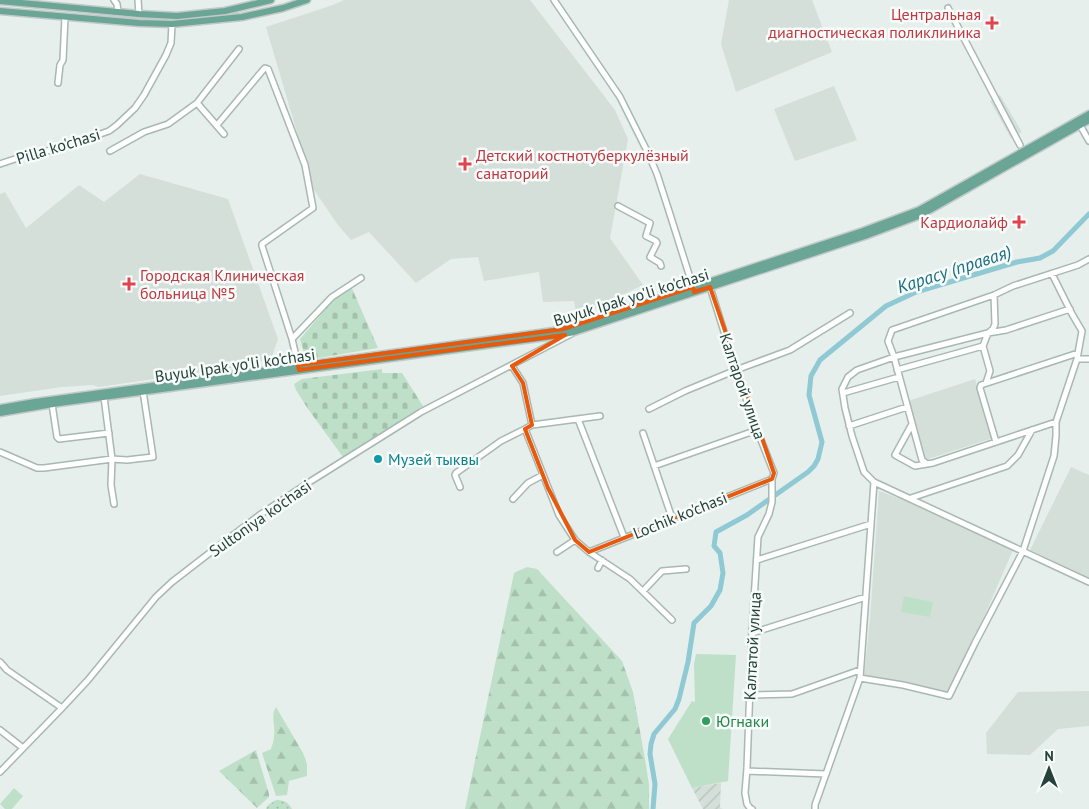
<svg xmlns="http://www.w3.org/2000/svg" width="1089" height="809" viewBox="0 0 1089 809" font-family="'PT Sans',sans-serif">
<defs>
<pattern id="industrial-furrows" width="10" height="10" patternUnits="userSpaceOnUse" patternTransform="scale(1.25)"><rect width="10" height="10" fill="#d4dfda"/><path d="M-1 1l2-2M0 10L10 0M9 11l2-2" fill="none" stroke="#b6c1bc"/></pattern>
<pattern id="grass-dots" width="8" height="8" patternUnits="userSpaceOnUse" patternTransform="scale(1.25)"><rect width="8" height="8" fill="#bfe0c8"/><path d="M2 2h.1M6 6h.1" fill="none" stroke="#a4c1ad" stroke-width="1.8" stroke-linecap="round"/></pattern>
<pattern id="forest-firs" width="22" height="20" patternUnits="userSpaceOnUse" patternTransform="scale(1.25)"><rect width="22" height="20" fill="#bfe0c8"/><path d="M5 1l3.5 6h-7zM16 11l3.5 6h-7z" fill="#a4c1ad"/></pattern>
<pattern id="cemetery-stones" width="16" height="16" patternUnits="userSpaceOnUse" patternTransform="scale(1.25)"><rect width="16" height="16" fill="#bfe0c8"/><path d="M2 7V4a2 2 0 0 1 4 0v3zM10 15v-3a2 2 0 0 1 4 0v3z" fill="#a4c1ad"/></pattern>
</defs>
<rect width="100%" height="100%" fill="#e6efeb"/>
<path fill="#d4dfda" d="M344 0H530L615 110 628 139 610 238 643 285 577 317 574 301 543 302 539 272 484 281 478 257 451 259 416 283 369 232 351 240 338 225 314 190 266 27 333 5Z
M729 0H812L832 52 736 92 721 44Z
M834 86 857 140 795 161 774 109Z
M1000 95 1022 132 1011 138 990 101Z
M140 174 228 199 278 339 271 359 237 367 99 387 92 385 62 387 0 396V194L5 192 26 228 79 185 104 202Z
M975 379 993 438 925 460 908 401Z
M1071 467 1089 475V578L1030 550Z
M879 491 904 500 1013 550 977 633 947 692 864 677 870 618Z
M1089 691V726L1058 729 1030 755 987 754 986 733 1018 692Z"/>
<path fill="url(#industrial-furrows)" d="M721 783 720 808 723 809H703L692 788Z"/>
<path fill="url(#grass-dots)" d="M276 800C284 800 288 802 292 809H266L268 805Z"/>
<path fill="url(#forest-firs)" d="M527 567 537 569 622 661 633 692 646 765 649 785V809H465L514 573Z
M276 707 303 753 307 764V776L289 781 287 795 276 796 262 753 271 749C272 745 274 741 274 736 276 726 270 716 276 707Z
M256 750 269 794V797L257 808 219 771Z"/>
<path fill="url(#cemetery-stones)" d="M351 286 378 348 306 360 300 339 337 296Z
M382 369V373H402L423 406 343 457 308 409 296 390 294 384 302 379Z"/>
<path fill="#bfe0c8" d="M904 596 933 602 930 617 901 612Z
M696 654 736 655 728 781 692 788 668 739 692 701 695 702 694 664Z
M14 788 23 796 12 809H5L0 804Z"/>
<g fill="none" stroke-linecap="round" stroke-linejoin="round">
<path stroke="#8ec9d4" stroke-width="5" d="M653 809 655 784 650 754 651 744 654 734 675 709 679 699 688 662 694 623 711 606 720 590 723 573 720 553 714 546 716 532 747 515 808 472 814 466 818 459 822 442 809 395 811 376 820 360 886 306 916 292 1017 262 1040 258 1053 251 1089 214"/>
<g stroke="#a8b8b2" stroke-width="8">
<path id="minor" d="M114 0 117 4 118 12
M138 0 139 14
M554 0 620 97 648 153 657 174 668 208 693 287
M948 8 1020 145
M58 83 60 65 63 60 65 17
M197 103 224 134
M217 125 263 70 265 68 268 69 305 165 313 208 262 244V246L292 339 332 297 361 278
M1080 125 1089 141
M110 151 144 132 168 124 197 103 239 49
M0 164 24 156 36 154 62 147 109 131 117 125 135 108 144 95 166 55 171 43 172 24
M618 206 648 222 650 223 646 236 656 241 657 243 650 257 660 263 661 266
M709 284 736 370 757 430 774 473 772 479V502L769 514 758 537 752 631 747 768 745 793 747 804 750 808 752 809
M994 295 995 324 993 329 988 333 894 357 857 370 848 377 842 389 845 408 852 436 864 472 874 482 1089 582
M292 339 298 365
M983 346 990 371 986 383
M1077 359H1089
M512 366 523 383 532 425 525 429 559 515 575 540 589 552 630 579 672 620
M897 370 983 346 988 333 1006 330 1070 309
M843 393 899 377
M104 397 112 459 111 485 114 504
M52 404 57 437 59 439 109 433
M649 409 685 391 736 370 790 350 850 313
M578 419 624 537
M1056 422 933 463 927 464 922 460 894 357 888 341 892 330 994 295 1013 286 1078 265 1089 259
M912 424 895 455 915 466 927 464
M532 425 600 416
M849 426 907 407
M643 433 672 518
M996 442 980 388 981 385 1078 353
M0 452 37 468H44L112 459 127 460 153 457 143 391
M654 466 757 430
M460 487 455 475 456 473 501 441 525 429
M911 498 1007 466 1018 455 1032 430
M513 499 528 483 543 475
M557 552 575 540
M589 552 772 479
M757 560 871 524
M598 568 602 560
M643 591 662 571 686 569
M752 633 866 597
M0 662 7 670 62 708
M860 678 903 685 949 696 975 643 1023 551 1054 456 1056 436V422L1077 359 1082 331 1072 314 1052 274
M750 695 792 694 860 670
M0 730 23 748
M747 771 826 774
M0 772 62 708 88 680 156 597 172 582 207 555 261 514 311 481 421 412 571 334
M815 809V805L860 678 874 482"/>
</g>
<g stroke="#c2cac8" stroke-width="9">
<path id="major" d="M0 1 139 14 177 16 225 11 271 0
M0 11 139 23 172 24 242 17 283 8 307 0
M0 408 35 402 553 331 573 327 863 231 919 210 1089 114
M0 413 59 403 554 336 574 332 865 236 921 215 1089 120"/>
</g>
<use href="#minor" stroke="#fff" stroke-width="5"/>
<use href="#major" stroke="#6aa596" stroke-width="6"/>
</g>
<path fill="none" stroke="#e8590c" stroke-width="4" stroke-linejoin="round" d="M693 287 694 292 710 287 774 473 772 479 589 552 575 540 548 488 525 429 532 425 523 383 512 366 565 335 299 370 298 365 563 329Z"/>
<g fill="#e0444e" stroke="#f7fbf9" stroke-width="2">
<path d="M989.5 15.5h5v5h5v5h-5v5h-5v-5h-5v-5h5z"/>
<path d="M462.5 156.5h5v5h5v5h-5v5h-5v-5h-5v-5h5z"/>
<path d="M1016.5 214.5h5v5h5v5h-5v5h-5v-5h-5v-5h5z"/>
<path d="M126.5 276.5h5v5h5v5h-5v5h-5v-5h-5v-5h5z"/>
</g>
<circle fill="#0f9aa8" stroke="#f7fbf9" stroke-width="2" cx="378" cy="459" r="5"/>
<circle fill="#2e9e5b" stroke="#f7fbf9" stroke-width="2" cx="706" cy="721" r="5"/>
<g text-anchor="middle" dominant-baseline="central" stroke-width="5" stroke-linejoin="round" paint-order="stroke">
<g font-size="16" fill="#be3a42" stroke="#f7fbf9" text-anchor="end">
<text x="981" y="14">Центральная<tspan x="981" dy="18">диагностическая поликлиника</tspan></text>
<text x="476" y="155" text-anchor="start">Детский костнотуберкулёзный<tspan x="476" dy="18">санаторий</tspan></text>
<text x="1008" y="222">Кардиолайф</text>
<text x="140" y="275" text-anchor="start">Городская Клиническая<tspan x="140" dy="18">больница №5</tspan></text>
</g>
<g font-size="16" fill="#24423a" stroke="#f7fbf9">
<text transform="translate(58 146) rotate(-17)">Pilla ko'chasi</text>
<text transform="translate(631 297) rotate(-17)">Buyuk Ipak yo'li ko'chasi</text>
<text transform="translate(235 365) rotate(-8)">Buyuk Ipak yo'li ko'chasi</text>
<text transform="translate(743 386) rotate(71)">Калтарой улица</text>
<text transform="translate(680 515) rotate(-22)">Lochik ko'chasi</text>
<text transform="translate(260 518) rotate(-35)">Sultoniya ko'chasi</text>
<text transform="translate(752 646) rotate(-87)">Калтатой улица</text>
</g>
<g font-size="16" fill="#0d838f" stroke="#f7fbf9" text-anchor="start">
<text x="388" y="459">Музей тыквы</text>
</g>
<g font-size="16" fill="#27864d" stroke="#f7fbf9" text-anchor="start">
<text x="716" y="721">Югнаки</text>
</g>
<g font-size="18" font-style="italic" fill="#1c6f80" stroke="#f7fbf9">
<text transform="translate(954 269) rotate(-18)">Карасу (правая)</text>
</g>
</g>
<g transform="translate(1049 769)" stroke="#f7fbf9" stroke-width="4" paint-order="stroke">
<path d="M0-4L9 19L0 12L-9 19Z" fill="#24423a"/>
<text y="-8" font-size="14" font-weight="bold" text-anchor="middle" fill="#24423a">N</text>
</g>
</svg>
